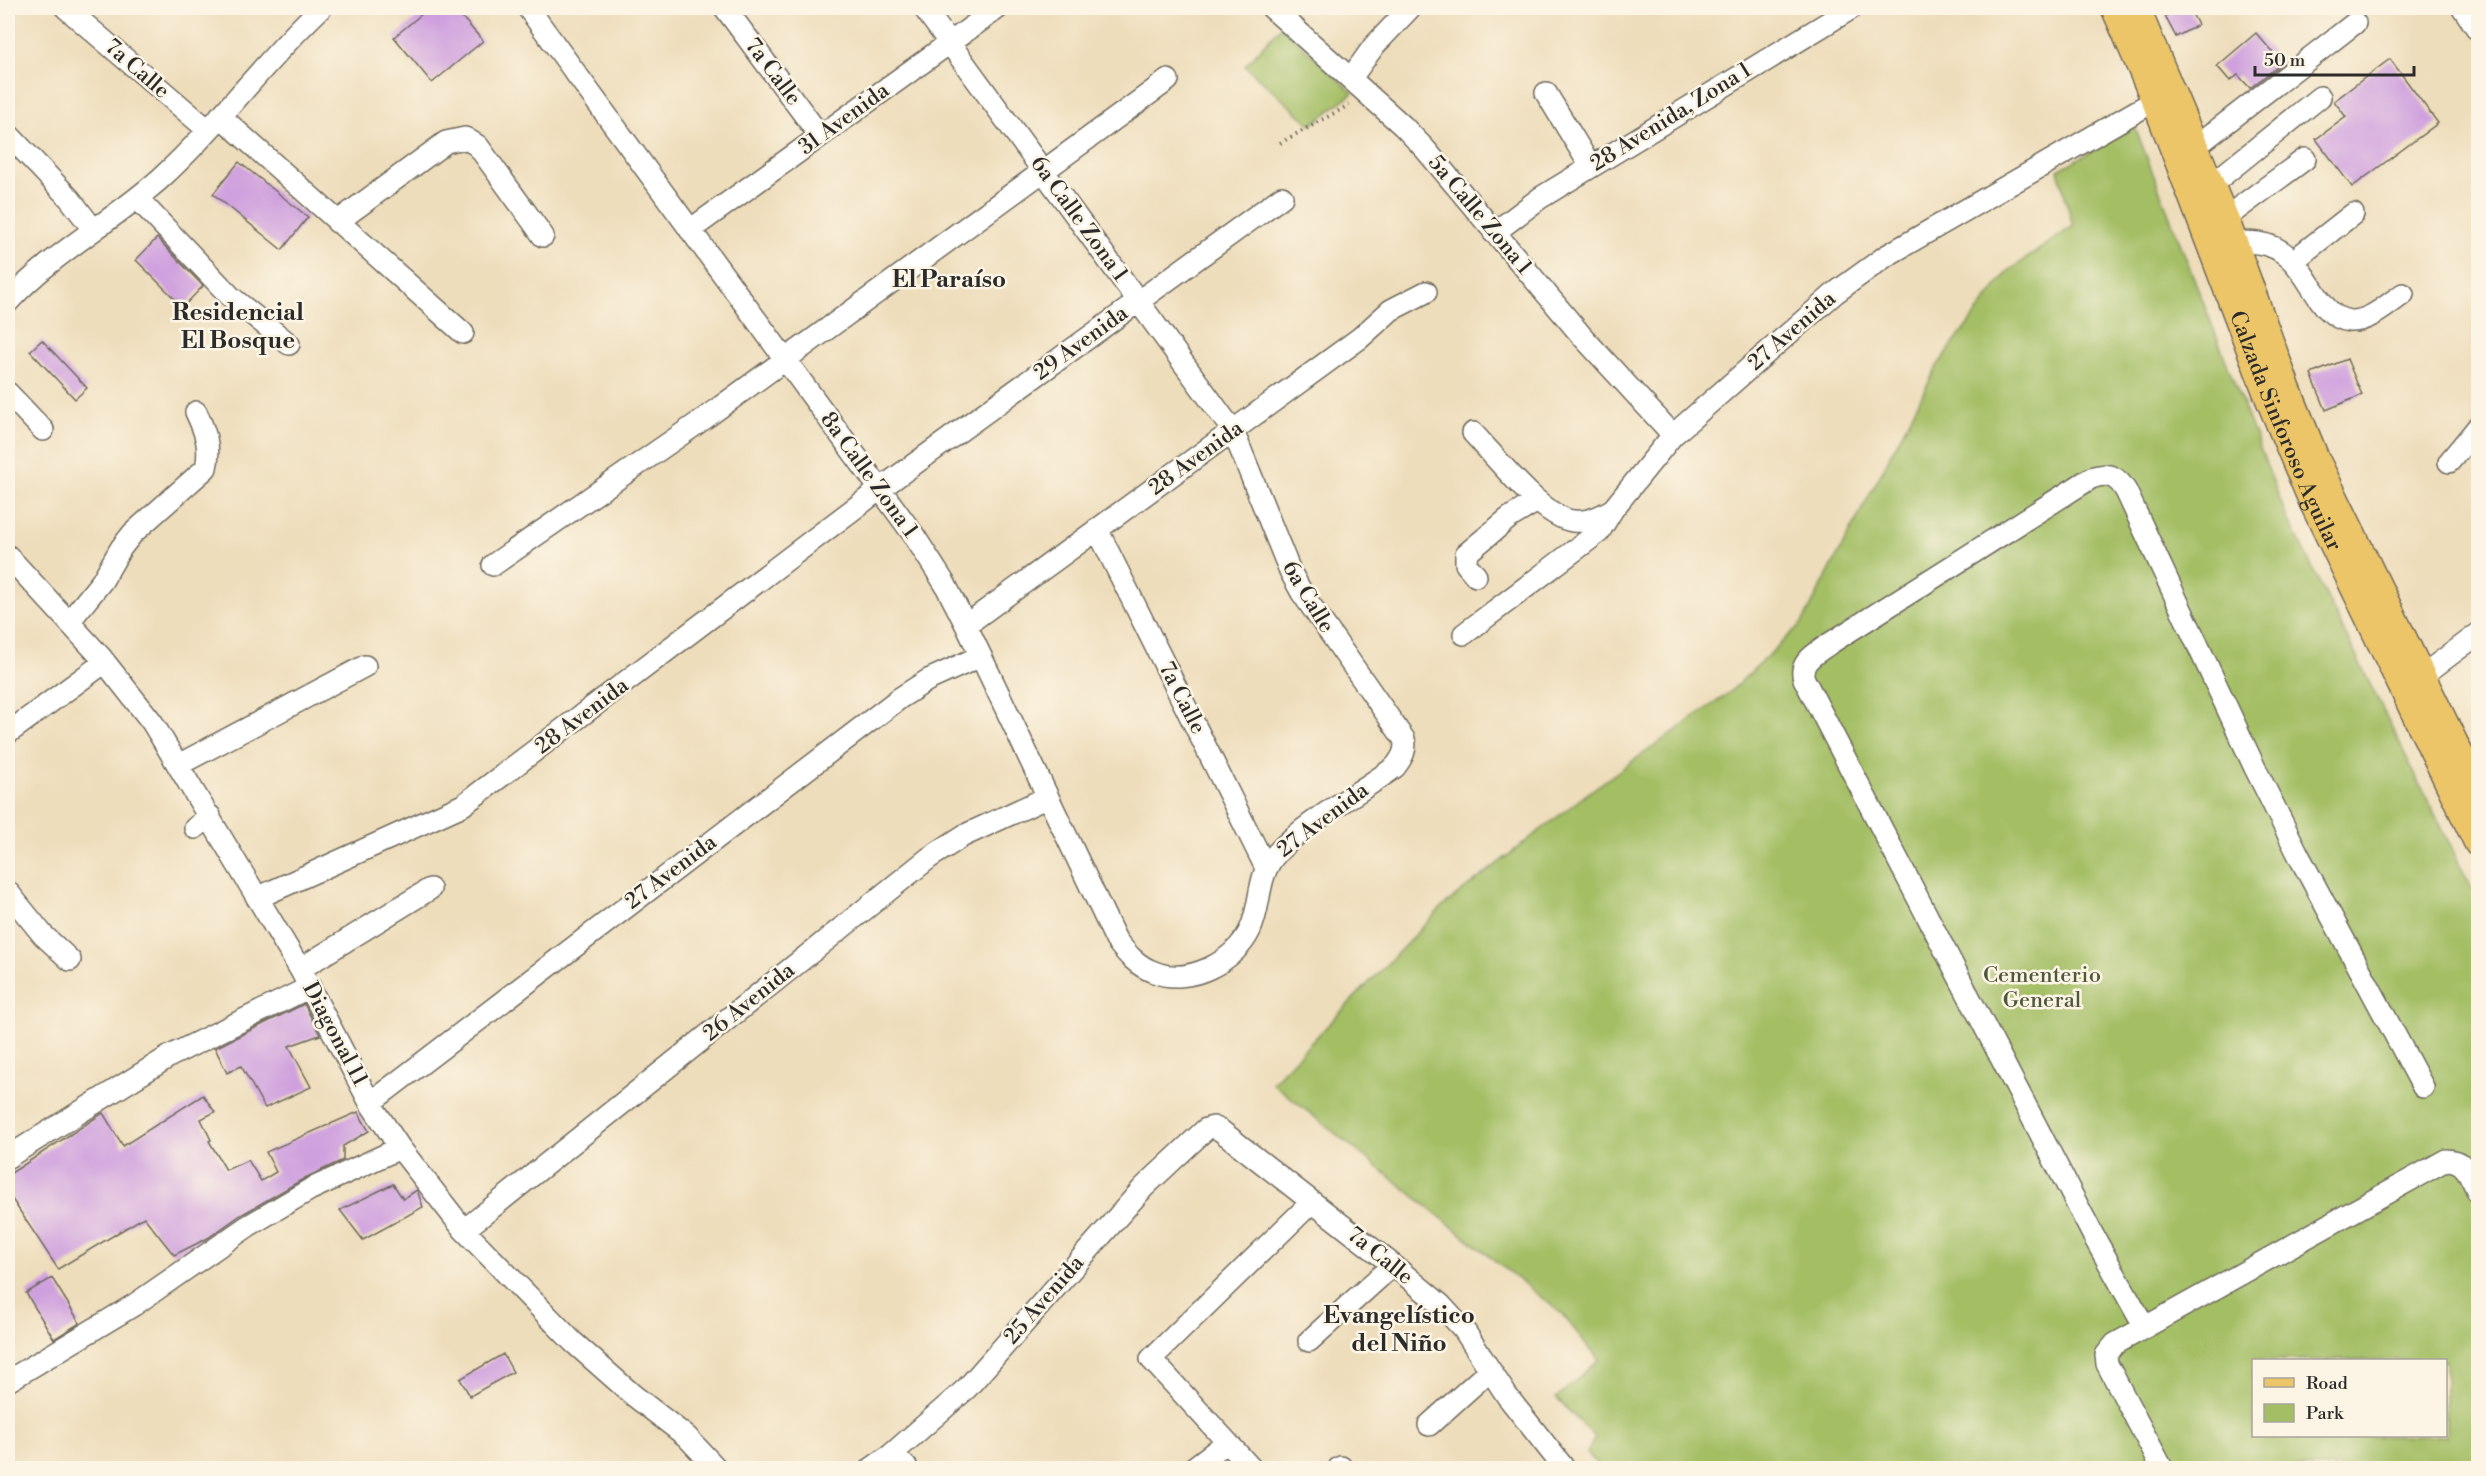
<svg xmlns="http://www.w3.org/2000/svg" width="2486" height="1476" viewBox="0 0 2486 1476" font-family="'Libre Bodoni',serif">
<rect width="100%" height="100%" fill="#fcf5e5"/>
<filter id="ink" filterUnits="userSpaceOnUse"><feTurbulence type="fractalNoise" baseFrequency=".0167" numOctaves="2"/><feDisplacementMap in="SourceGraphic" scale="12" xChannelSelector="R" yChannelSelector="G"/><feConvolveMatrix kernelMatrix="1 2 1 2 8 2 1 2 1" color-interpolation-filters="sRGB"/></filter>
<filter id="wash" filterUnits="userSpaceOnUse"><feTurbulence type="fractalNoise" baseFrequency=".008" numOctaves="4" result="noise"/><feDisplacementMap in="SourceGraphic" scale="24" xChannelSelector="R" yChannelSelector="G"/><feGaussianBlur stdDeviation="1.35" result="paint"/><feColorMatrix in="noise" values="0 0 0 0 0 0 0 0 0 0 0 0 0 0 0 0 0 1.4 0 .05"/><feComposite in="paint" operator="in"/></filter>
<g filter="url(#wash)">
<rect width="100%" height="100%" fill="#edb"/>
<path fill="#a3be64" stroke="#677448" stroke-width="1.5" fill-rule="evenodd" d="M1281 26 1353 93 1311 125 1245 66Z
M2135 127 2286 515 2478 901V1468H1601L1587 1453 1595 1437 1556 1398 1599 1360 1562 1314 1272 1083 1442 907 1592 790 1730 692 1802 623 1938 365 2007 272 2073 226 2058 170ZM2254 1360H2446V1436H2254Z"/>
<g id="blocks">
<path fill="#cfa0de" d="M429 8H454L483 41 432 83 394 37Z
M2182 8H2189L2198 25 2176 37 2165 16Z
M2256 33 2282 63 2250 88 2238 75 2230 81 2217 66Z
M2390 59 2438 123 2352 187 2316 139 2346 117 2334 101Z
M239 162 308 217 282 250 213 194Z
M157 238 203 286 183 307 136 260Z
M42 340 87 388 75 399 30 351Z
M2347 359 2362 395 2326 410 2311 374Z
M304 1004 320 1035 289 1046 311 1087 265 1108 241 1066 227 1073 215 1048Z
M203 1095 215 1112 201 1119 211 1140 209 1141 226 1170 248 1160 261 1181 276 1172 266 1152 358 1112 369 1131 343 1146V1160L305 1178 241 1215 208 1238 174 1255 144 1217 58 1269 8 1193V1175L103 1113 123 1146Z
M393 1184 403 1199 417 1190 423 1207 363 1240 340 1210Z
M52 1278 80 1323 54 1339 26 1293Z
M503 1354 513 1372 470 1396 460 1379Z"/>
</g>
</g>
<g filter="url(#ink)">
<use href="#blocks" fill-opacity="0" stroke="#6f695d" stroke-width="1.5"/>
<g fill="none" stroke-linecap="round" stroke-linejoin="round">
<g stroke="#6f695d" stroke-width="24">
<path id="minor" d="M66 8 208 130
M528 8 913 534 945 584 966 625 1116 940C1126 953 1137 966 1154 972 1188 986 1235 962 1250 930 1262 905 1256 875 1277 853 1308 820 1358 794 1395 767 1402 758 1407 750 1404 739L1302 593 1290 571 1233 431 924 8
M725 8 820 136
M1272 8 1403 126 1425 149 1581 335 1673 435
M2463 8 2478 30
M1351 78 1374 46 1410 8
M1546 93 1591 167
M220 116 463 333
M8 134 70 199 93 229
M2195 147 2355 23
M2211 185 2320 97
M137 198 231 297 289 344
M337 222 446 142 465 138 478 146 543 236
M2213 227 2305 159
M690 230 998 8
M1494 233 1540 198 1852 8
M2222 248C2234 242 2245 241 2258 243 2310 249 2311 317 2350 321 2370 322 2388 304 2403 294
M2293 261 2353 214
M8 302C52 253 112 222 161 178 219 125 264 61 321 8
M8 393 43 430
M1473 433C1495 456 1543 518 1573 521 1588 523 1601 516 1613 509
M2449 462 2478 427
M1097 529 1266 868
M8 556 100 656 152 722 300 969 370 1103 400 1148 464 1230 573 1342 633 1395 687 1437 716 1468
M493 565 708 416 1168 80
M1476 576 1466 564V554L1509 518 1537 501
M69 622 102 581 121 548 133 533 206 468C211 447 205 431 196 412
M966 625 1360 338 1391 310 1426 292
M1464 634 1599 532 1613 509 1673 435 1835 293 1886 256 2168 93
M2411 684 2478 634
M8 733 105 662
M180 764 365 666
M195 828 210 816
M8 892 43 935 70 960
M257 898 463 805 880 489 1282 197
M300 969 430 889
M370 1103 900 698 928 680 981 656
M8 1157 170 1056 310 987
M464 1230 929 858 963 836 1048 797
M2144 1326 2094 1237 1804 679C1798 662 1817 653 1829 644L2091 478C2108 472 2117 476 2126 491L2255 768 2299 856 2423 1087
M1309 1341 1393 1265
M8 1381 134 1305 248 1226 311 1189 400 1148
M1429 1425 1490 1370
M892 1454 907 1468
M872 1468 892 1454 967 1388 1144 1187 1206 1129 1213 1127 1220 1130 1393 1265 1441 1305 1464 1330 1507 1396 1564 1468
M1193 1468 1226 1443
M1251 1468 1151 1359 1312 1202
M1339 1468 1341 1467
M2162 1468 2107 1364 2106 1355 2115 1344 2446 1160C2466 1160 2470 1176 2478 1192"/>
</g>
<g stroke="#6f695d" stroke-width="30">
<g id="major">
<path id="s1" d="M2115 8 2156 102 2269 398 2312 500 2478 843"/>
<path d="M2136 8 2225 219 2287 389 2315 458 2478 792"/>
</g>
</g>
<path stroke="#6f695d" stroke-width="4" stroke-dasharray="1.5 4.5" stroke-linecap="butt" d="M1280 143 1349 105"/>
<use href="#minor" stroke="#fff" stroke-width="21"/>
<use href="#major" stroke="#edc569" stroke-width="27"/>
</g>
</g>
<g text-anchor="middle" dominant-baseline="central" stroke-width="5" stroke-linejoin="round" paint-order="stroke">
<g font-size="22" fill="#2b2b2b" stroke="#fcf5e5">
<text transform="translate(137 69) rotate(41)">7a Calle</text>
<text transform="translate(773 72) rotate(53)">7a Calle</text>
<text transform="translate(1671 117) rotate(-32)">28 Avenida, Zona 1</text>
<text transform="translate(844 119) rotate(-36)">31 Avenida</text>
<text transform="translate(1480 215) rotate(50)">5a Calle Zona 1</text>
<text transform="translate(1079 219) rotate(54)">6a Calle Zona 1</text>
<text transform="translate(1792 331) rotate(-41)">27 Avenida</text>
<text transform="translate(1081 343) rotate(-36)">29 Avenida</text>
<text stroke="none"><textPath href="#s1" startOffset="456">Calzada Sinforoso Aguilar</textPath></text>
<text transform="translate(1196 458) rotate(-36)">28 Avenida</text>
<text transform="translate(869 475) rotate(54)">8a Calle Zona 1</text>
<text transform="translate(1308 597) rotate(59)">6a Calle</text>
<text transform="translate(1182 698) rotate(63)">7a Calle</text>
<text transform="translate(582 716) rotate(-37)">28 Avenida</text>
<text transform="translate(1323 820) rotate(-37)">27 Avenida</text>
<text transform="translate(671 872) rotate(-37)">27 Avenida</text>
<text transform="translate(749 1002) rotate(-39)">26 Avenida</text>
<text transform="translate(335 1034) rotate(62)">Diagonal 11</text>
<text transform="translate(1380 1256) rotate(39)">7a Calle</text>
<text transform="translate(1044 1300) rotate(-49)">25 Avenida</text>
</g>
<g font-size="22" fill="#4f573c" stroke="#fcf5e5">
<text x="2042" y="975">Cementerio<tspan x="2042" dy="25">General</tspan></text>
</g>
<g font-size="24" font-weight="bold" fill="#2b2b2b" stroke="#fcf5e5">
<text x="949" y="280">El Paraíso</text>
<text x="238" y="313">Residencial<tspan x="238" dy="28">El Bosque</tspan></text>
<text x="1399" y="1316">Evangelístico<tspan x="1399" dy="28">del Niño</tspan></text>
</g>
</g>
<rect width="2486" height="1476" fill="none" stroke="#fcf5e5" stroke-width="30"/>
<rect x="2252" y="1359" width="195" height="78" fill="#fcf5e5" stroke="#a8a49b" stroke-width="1.5"/>
<rect x="2264" y="1378" width="30" height="9" fill="#edc569" stroke="#a8a49b" stroke-width="1.5"/>
<text x="2306" y="1389" font-size="18" fill="#2b2b2b">Road</text>
<rect x="2264" y="1404" width="30" height="18" fill="#a3be64" stroke="#a8a49b" stroke-width="1.5"/>
<text x="2306" y="1419" font-size="18" fill="#2b2b2b">Park</text>
<path d="M2255 66v9h159v-9" fill="none" stroke="#2b2b2b" stroke-width="3"/>
<text x="2264" y="66" font-size="18" fill="#2b2b2b" stroke="#fcf5e5" stroke-width="4.5" paint-order="stroke">50 m</text>
</svg>
